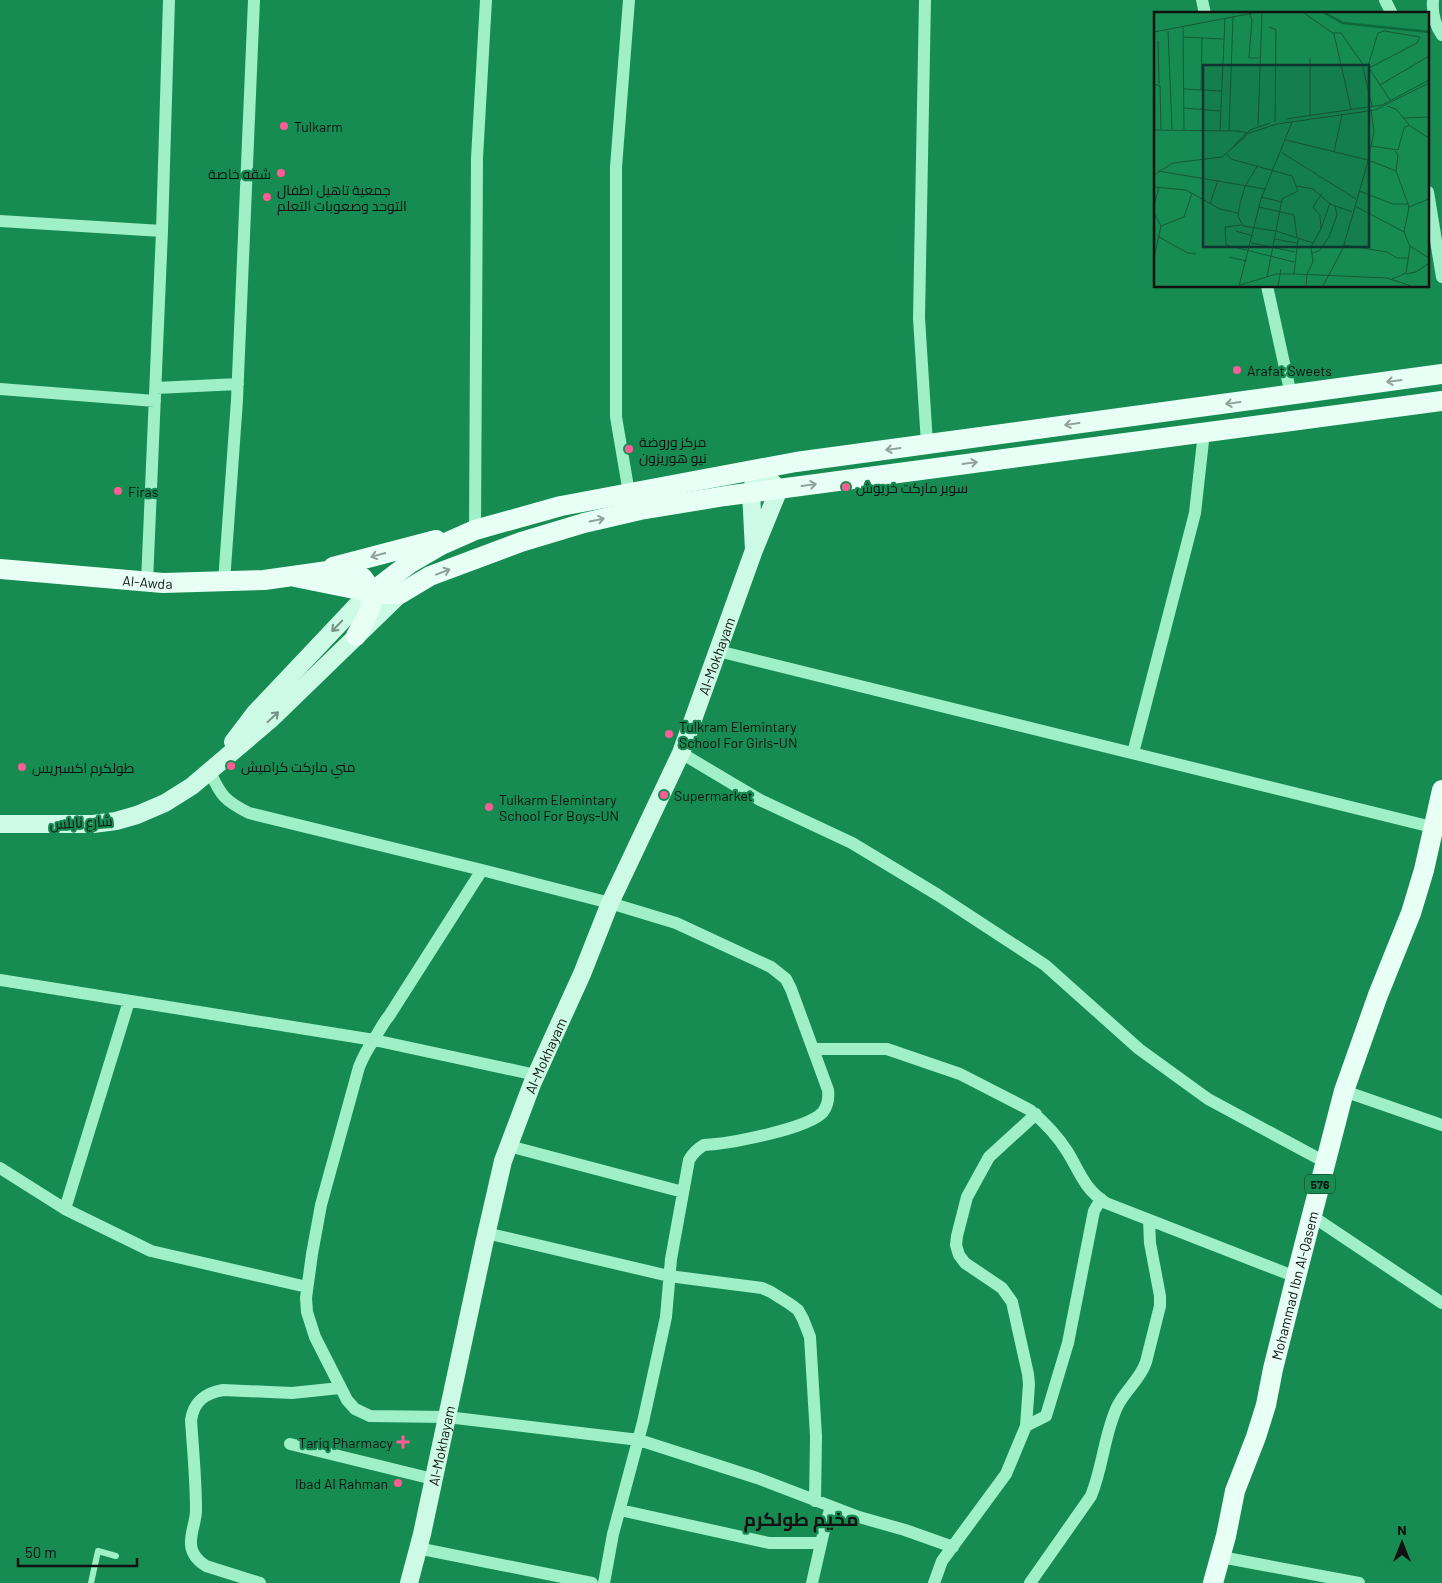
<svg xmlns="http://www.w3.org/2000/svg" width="1442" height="1583" viewBox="0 0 1442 1583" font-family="Barlow,Cairo,sans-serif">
<rect width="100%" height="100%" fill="#168b52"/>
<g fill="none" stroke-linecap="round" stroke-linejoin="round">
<path stroke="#9fefc7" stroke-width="6" d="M91 1583 98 1551 116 1556"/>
<path stroke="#9fefc7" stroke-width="12" d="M629 0 616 167V417L629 493
M925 0 919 318 927 444
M1202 0 1205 14
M1385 0 1392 14
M1433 0C1432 13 1435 25 1442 35
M1428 192 1442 277
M0 221 162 231
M1267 286 1291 395
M156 388 238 384
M0 389 155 401
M475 530 477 158 486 0
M147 582 162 231 169 0
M224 582 237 400 254 0
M718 651 1440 829
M681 753 760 800 852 843 938 895 1045 965 1139 1049 1208 1099 1325 1162
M1133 753 1195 513 1204 432
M210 772C221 796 225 801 249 813L482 870 610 903 676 923 771 967 786 979 791 989 828 1090C829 1098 828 1105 823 1112 808 1129 728 1144 704 1145 697 1149 693 1153 689 1160L671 1259 666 1317 643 1422 613 1534 604 1583
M482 870 389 1016C382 1024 379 1032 373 1041 366 1051 364 1055 359 1067L321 1205 312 1254 306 1298 307 1312 315 1337 347 1400 355 1409 370 1416 447 1417 639 1440 757 1478 859 1517 905 1530 953 1547
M0 980 374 1040 536 1075
M813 1049H887L960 1074 1030 1110C1044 1122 1057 1135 1067 1151 1080 1172 1084 1189 1106 1203L1296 1277
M1344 1091 1442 1125
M509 1146 683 1192
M0 1168 65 1209 151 1251 307 1287
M65 1209 129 1001
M1312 1216 1442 1303
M486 1233 669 1276 762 1288 771 1292 790 1304 798 1310 803 1319 810 1337 816 1436 815 1501
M1026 1426 1046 1416 1068 1343 1094 1211 1101 1199
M290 1444 433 1479
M620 1510 769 1543H821
M417 1548 592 1583
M1221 1557 1359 1583
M260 1583 206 1566C198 1561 192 1555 191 1545 190 1533 196 1522 196 1510 196 1480 193 1450 191 1420 194 1401 205 1393 223 1390L292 1393 340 1388
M812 1583 825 1526 831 1507
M934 1583 942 1561 1006 1474 1026 1426 1029 1384 1028 1374 1012 1302 1002 1288 965 1263 959 1255 956 1245 957 1236 967 1197 989 1157 1036 1114
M1030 1583 1091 1496C1103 1467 1104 1435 1117 1407 1125 1390 1140 1380 1146 1362L1160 1306V1296L1150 1243 1149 1220"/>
<g stroke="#cdfae4" stroke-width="18">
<path d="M233 742 255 713 359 603 372 592"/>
<path d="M0 824H93L116 821 137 815 165 803 192 786 270 720 400 594"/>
<path id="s1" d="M409 1583 422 1534 484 1244 503 1161 532 1084 582 974 610 903 681 753 754 550 779 489 758 469 751 492 754 550"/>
</g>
<g stroke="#e7fff5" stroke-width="20">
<path d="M333 567 436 540"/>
<path id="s2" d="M0 569 163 583 264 580 328 571H343L363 578C381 600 368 614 356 636"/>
<path d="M295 577 379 594H400L430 576 521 542 584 523 640 510 725 496 1442 401"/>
<path d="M372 592 410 563 441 545 475 530 561 506 796 462 1442 374"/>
<path id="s3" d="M1213 1583 1226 1536 1235 1491 1256 1437 1266 1405 1273 1369 1296 1277 1344 1091 1378 995 1411 913 1424 870 1442 790"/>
</g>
</g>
<defs><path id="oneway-shaft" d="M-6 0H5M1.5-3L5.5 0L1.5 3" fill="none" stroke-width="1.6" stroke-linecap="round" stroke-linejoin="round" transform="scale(1.25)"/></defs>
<g stroke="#91a09a">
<use href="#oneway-shaft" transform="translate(1394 381) rotate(172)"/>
<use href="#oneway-shaft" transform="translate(1233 403) rotate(172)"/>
<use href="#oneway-shaft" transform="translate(1072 424) rotate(172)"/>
<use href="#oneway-shaft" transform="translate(893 449) rotate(172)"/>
<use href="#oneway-shaft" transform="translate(970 463) rotate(-8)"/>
<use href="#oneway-shaft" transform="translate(809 485) rotate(-8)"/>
<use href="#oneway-shaft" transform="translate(597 520) rotate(-12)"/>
<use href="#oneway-shaft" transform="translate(378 555) rotate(165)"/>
<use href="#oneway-shaft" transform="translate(443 572) rotate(-21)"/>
</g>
<g stroke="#789185">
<use href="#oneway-shaft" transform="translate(337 626) rotate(134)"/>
<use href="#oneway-shaft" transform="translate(273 717) rotate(-43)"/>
</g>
<g fill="#ff5d94" stroke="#168b52" stroke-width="2">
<circle cx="284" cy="126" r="5"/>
<circle cx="281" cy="173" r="5"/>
<circle cx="267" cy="197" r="5"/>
<circle cx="1237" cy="370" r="5"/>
<circle cx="629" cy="449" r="5"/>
<circle cx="846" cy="487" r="5"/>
<circle cx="118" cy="491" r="5"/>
<circle cx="669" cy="734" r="5"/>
<circle cx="231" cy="766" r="5"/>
<circle cx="22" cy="767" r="5"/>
<circle cx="664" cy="795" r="5"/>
<circle cx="489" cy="807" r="5"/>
<path d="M400.5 1434.5h5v5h5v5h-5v5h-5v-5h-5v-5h5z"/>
<circle cx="398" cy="1483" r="5"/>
</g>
<g text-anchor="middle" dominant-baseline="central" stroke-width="4.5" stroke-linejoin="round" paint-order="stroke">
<rect fill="#168b52" stroke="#123624" stroke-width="1" x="1305" y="1174.5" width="30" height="19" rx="4"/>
<g font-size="12" font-weight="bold" fill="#111">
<text x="1320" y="1184">576</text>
</g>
<g font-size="14" fill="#111" stroke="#168b52" text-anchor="start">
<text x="294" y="126">Tulkarm</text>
<text x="271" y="173" text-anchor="end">شقه خاصة</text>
<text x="277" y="189">جمعية تاهيل اطفال<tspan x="277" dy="16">التوحد وصعوبات التعلم</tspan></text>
<text x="1247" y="370">Arafat Sweets</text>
<text x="639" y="441">مركز وروضة<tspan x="639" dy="16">نيو هوريزون</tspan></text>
<text x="856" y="487">سوبر ماركت خريوش</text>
<text x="128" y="491">Firas</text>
<text x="679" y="726">Tulkram Elemintary<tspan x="679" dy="16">School For Girls-UN</tspan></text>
<text x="241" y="766">مني ماركت كراميش</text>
<text x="32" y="767">طولكرم اكسبريس</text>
<text x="674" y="795">Supermarket</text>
<text x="499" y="799">Tulkarm Elemintary<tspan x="499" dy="16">School For Boys-UN</tspan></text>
<text x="393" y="1442" text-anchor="end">Tariq Pharmacy</text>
<text x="388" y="1483" text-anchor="end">Ibad Al Rahman</text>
</g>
<g font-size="14" fill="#111" stroke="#168b52">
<text stroke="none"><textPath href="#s2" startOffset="148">Al-Awda</textPath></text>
<text stroke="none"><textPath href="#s1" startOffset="981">Al-Mokhayam</textPath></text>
<text transform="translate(81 822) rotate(-3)">شارع نابلس</text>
<text stroke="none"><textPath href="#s1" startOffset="546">Al-Mokhayam</textPath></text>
<text stroke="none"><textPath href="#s3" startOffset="309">Mohammad Ibn Al-Qasem</textPath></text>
<text stroke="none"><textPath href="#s1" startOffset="141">Al-Mokhayam</textPath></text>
</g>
<g font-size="19" font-weight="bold" fill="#111" stroke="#168b52">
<text x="801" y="1518">مخيم طولكرم</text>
</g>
</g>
<g transform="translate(1154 12)">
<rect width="275" height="275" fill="#168b52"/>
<path fill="none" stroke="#0e683d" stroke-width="2.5" d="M171 1 189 11 275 20"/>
<path fill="none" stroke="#145a38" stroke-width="1" d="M95 1 98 7 95 46H105M150 1 180 22 197 97M29 15 30 117M115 15 122 18 121 110M14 19 18 117M0 20 99 1M179 21H187L208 51 218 94M29 25 69 27M4 29 5 72M156 46V104M215 56 263 31 266 25 230 19 224 21 214 54 215 56 236 88M0 72 6 74 7 117M226 73 275 44M30 77 67 79M47 78 48 26M233 94 242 97 256 114 275 126M30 96 66 99M249 106 275 105M132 107 228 93 275 68M104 114 108 1M0 118 85 119M66 118 71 6M75 118 79 5M83 119 95 121 123 112 221 98 275 71M90 126 96 118 116 111M132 128 214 148 242 159M217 134 244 138 250 116 255 113M77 137 92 121M241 139 244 143 242 159 255 195 250 220M127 140 202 187M180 140 188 103M73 142 77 147 138 164 144 179 128 187 113 265M104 153 91 174 86 192 84 204 89 214 122 219 159 231M4 159 111 177M0 163 19 151 68 145 91 125M143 174 159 177 176 192 198 200M0 175 32 178 66 197 84 201M205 179 239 192H254M107 185 128 190M56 192 64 168M0 193 5 175M201 194 250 220 256 235 252 261 238 267M105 195 140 203 143 226M255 195 275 187M0 201 7 214 0 246M87 213 71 215 72 233 140 250M7 214 30 205 38 181M167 217 176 191M82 219 99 224M5 225 34 241 42 242M120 227 143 231M97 231 141 240M190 233 233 240 243 246H254M256 234 275 246M157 242 166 238 175 225 183 203 181 194M75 245 93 249M140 262 144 227M252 262 262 260 275 251M86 273 122 262H142L233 266 257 274M85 274 107 187 138 110M124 274 127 257M152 274 153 262 159 250 157 235 167 217 166 203 159 195 168 181M169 274 189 236 213 153 220 120 217 97"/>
<path fill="#103432" fill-opacity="0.15" stroke="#103432" stroke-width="2.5" d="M49 53H215V235H49Z"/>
<rect width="275" height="275" fill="none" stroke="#111" stroke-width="2.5"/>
</g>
<g transform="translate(1402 1543)" stroke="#168b52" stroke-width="4" paint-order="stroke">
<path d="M0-4L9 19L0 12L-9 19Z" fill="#111111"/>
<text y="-8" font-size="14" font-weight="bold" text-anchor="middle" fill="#111111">N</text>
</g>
<path d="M18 1558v8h119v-8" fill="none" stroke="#111111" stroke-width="2.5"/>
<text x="25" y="1558" font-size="15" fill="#111111" stroke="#168b52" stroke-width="4" paint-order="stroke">50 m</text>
</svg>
